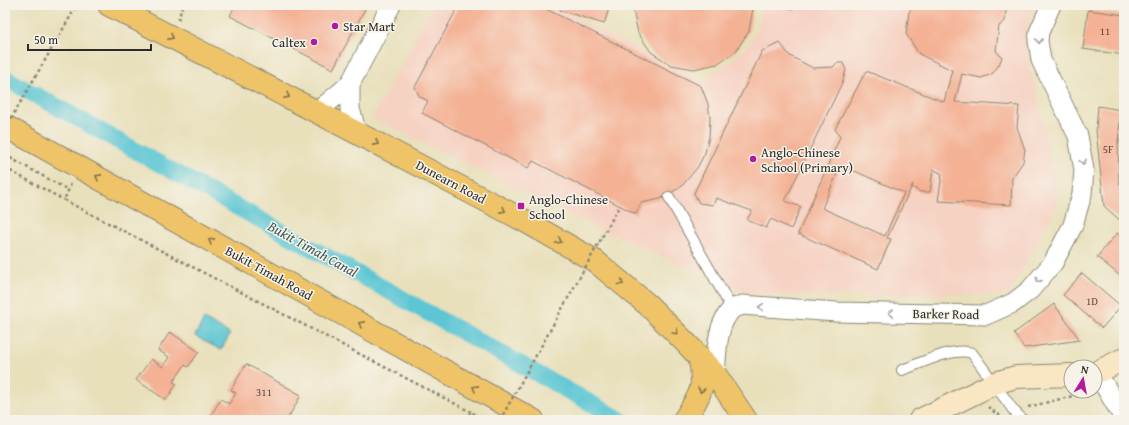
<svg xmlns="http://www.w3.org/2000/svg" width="1129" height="425" viewBox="0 0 1129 425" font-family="'Gentium Book Plus',serif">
<rect width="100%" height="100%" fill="#f7f3e8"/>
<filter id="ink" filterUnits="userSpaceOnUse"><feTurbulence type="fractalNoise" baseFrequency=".025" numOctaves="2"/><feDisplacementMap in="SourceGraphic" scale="8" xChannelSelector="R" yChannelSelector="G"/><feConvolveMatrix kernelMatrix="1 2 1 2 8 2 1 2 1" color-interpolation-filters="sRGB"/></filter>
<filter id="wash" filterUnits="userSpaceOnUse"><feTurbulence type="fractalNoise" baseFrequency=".012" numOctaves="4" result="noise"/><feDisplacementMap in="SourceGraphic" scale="16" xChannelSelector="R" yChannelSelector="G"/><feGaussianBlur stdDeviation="0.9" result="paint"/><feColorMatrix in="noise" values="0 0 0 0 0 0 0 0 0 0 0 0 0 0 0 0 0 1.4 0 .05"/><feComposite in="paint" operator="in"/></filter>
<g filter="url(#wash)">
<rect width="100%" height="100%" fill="#e8e0bb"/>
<path fill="#f6d2c3" d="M433 5H549L703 82 746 49 760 26 761 5H1036L1024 36 1060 199 1009 295H753L609 234 372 118Z"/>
<path fill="#5bc6d4" stroke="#437880" d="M204 319 230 334 221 350 195 336Z"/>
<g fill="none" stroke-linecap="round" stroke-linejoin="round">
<path stroke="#5bc6d4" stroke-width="17" d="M5 78 621 420"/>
</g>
<g id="blocks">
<path fill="#f4b194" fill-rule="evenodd" d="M235 5H367L333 69 230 16Z
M459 5H538L701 86 708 104 710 118 709 137 705 153 697 168 681 187 660 199 641 203 636 214 533 161 528 168 422 113 428 101 419 96 415 87Z
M561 5H610L604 24 560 10Z
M634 5H752L753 8 749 31 736 51 717 64 694 69 671 65 651 52 638 33 633 10Z
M784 5H799L792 10Z
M915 5H999L1006 11 1005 21 999 26 996 51 1002 57 999 65 992 74 981 78 962 74 955 102 1019 106 1017 127 1025 150 1023 162 1012 178 1011 205 938 201 942 174 933 169 930 192H920L912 187 913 184 887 238 891 239 878 269 798 234 840 137 835 129 866 71 944 102 952 70 919 54 906 34 909 12ZM841 165 904 193 885 236 822 208Z
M1088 10 1124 15V55L1083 49Z
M780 43 790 56 813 68 833 67 837 63H843L846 70 842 83 785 201 801 207 791 229 771 219 766 228 747 220 752 211 716 198 713 205 699 203 694 193 762 51Z
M1098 106 1121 110 1118 142 1119 183 1124 187V224L1104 206 1096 130Z
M1124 133V147L1118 142Z
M1117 233 1124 239V279L1097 257Z
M1082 273 1121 306 1102 328 1063 295Z
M1054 304 1080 340 1024 348 1014 333Z
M170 332 199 352 188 367 185 365 173 382 177 384 166 400 136 380 151 359 163 367 169 357 158 350Z
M246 364 301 395 287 420H208L221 399 229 404 236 393 231 390Z"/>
</g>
</g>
<g filter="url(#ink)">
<use href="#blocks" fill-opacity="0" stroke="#8a8673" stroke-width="1"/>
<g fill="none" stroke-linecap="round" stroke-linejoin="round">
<g stroke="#8a8673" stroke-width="12">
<path id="lane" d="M669 197 732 309
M902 370C920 364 954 346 972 353L1014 411 1023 420"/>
</g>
<g stroke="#8a8673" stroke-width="21">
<path id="street" d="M350 84V109L357 133
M317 112 350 84 391 5
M1097 373 1124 418
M715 374C717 354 716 326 731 310 734 307 739 307 742 305L836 312 986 315 1013 303 1030 290 1053 263 1073 225 1082 194 1084 170 1078 136 1041 60 1038 41 1039 32 1051 5"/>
</g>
<g stroke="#8a8673" stroke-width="24">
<path id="secondary" d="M1095 373 1124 359
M920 420 995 383 1016 377 1071 375"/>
</g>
<g stroke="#8a8673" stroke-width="24">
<path id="highway" d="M109 5 317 112 525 221 595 261 648 305 687 344 715 374 746 420
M5 126 533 420
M684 420C701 394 706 388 699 356"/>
</g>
<path stroke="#8a8673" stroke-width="2.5" stroke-dasharray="3 3" stroke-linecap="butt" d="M178 20 183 5
M5 155 68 190
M5 168 64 200
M71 184 64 200 471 412
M988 407 998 415 1002 414
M1028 407 1089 392
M469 420 467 419 471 412 484 420"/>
<use href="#lane" stroke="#fff" stroke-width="10"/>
<use href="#street" stroke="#fff" stroke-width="19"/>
<use href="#secondary" stroke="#f9e7c3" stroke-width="22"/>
<use href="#highway" stroke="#efc469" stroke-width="22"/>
<path stroke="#8a8673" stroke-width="2.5" stroke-dasharray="3 3" stroke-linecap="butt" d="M5 129 77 5
M500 420 620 205"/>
</g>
<defs><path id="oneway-chevron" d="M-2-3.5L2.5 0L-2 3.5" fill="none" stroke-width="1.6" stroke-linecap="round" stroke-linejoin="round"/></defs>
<g stroke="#837047">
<use href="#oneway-chevron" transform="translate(171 37) rotate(27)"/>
<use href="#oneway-chevron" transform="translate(287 96) rotate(27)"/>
<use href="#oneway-chevron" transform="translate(376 143) rotate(28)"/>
<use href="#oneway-chevron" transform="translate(98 177) rotate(-151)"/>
<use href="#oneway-chevron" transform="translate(503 210) rotate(28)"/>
<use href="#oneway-chevron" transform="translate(211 241) rotate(-151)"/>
<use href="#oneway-chevron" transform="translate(559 241) rotate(30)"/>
<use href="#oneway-chevron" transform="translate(621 283) rotate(39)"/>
<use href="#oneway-chevron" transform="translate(361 324) rotate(-151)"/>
<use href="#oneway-chevron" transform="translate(676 332) rotate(45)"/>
<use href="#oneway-chevron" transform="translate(475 388) rotate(-151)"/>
<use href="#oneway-chevron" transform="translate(701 390) rotate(102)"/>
</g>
<g stroke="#a0a0a0">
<use href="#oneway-chevron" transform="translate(1039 41) rotate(89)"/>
<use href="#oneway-chevron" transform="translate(1083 162) rotate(79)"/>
<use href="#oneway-chevron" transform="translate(1038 280) rotate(129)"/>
<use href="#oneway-chevron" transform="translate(761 307) rotate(-176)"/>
<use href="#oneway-chevron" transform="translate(891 313) rotate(-179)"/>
</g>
</g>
<g fill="#b5179e" stroke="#f7f3e8" stroke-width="1.5">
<circle cx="335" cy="26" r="4"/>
<circle cx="314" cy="42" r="4"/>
<circle cx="753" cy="159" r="4"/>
<rect x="517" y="202" width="8" height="8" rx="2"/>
</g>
<g text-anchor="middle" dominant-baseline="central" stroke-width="3" stroke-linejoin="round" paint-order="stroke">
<g font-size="11" fill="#5d4c45">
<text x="1105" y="31">11</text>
<text x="1108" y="149">5F</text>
<text x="1092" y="301">1D</text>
<text x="264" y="392">311</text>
</g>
<g font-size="13" fill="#2b2b2b" stroke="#f7f3e8" text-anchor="start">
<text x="343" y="26">Star Mart</text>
<text x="306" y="42" text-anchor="end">Caltex</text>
<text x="761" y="152">Anglo-Chinese<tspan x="761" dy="15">School (Primary)</tspan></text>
<text x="529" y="199">Anglo-Chinese<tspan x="529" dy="15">School</tspan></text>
</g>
<g font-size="13" fill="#2b2b2b" stroke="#f7f3e8">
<text transform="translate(451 182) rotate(28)">Dunearn Road</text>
<text transform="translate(269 273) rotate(29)">Bukit Timah Road</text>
<text transform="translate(946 314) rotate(1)">Barker Road</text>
</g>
<g font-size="14" font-style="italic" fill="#395a5e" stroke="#f7f3e8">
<text transform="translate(313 249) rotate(29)">Bukit Timah Canal</text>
</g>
</g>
<rect width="1129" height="425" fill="none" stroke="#f7f3e8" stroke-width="20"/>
<g transform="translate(1083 379) rotate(11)"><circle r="19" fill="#f7f3e8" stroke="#a5a39c"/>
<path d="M0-3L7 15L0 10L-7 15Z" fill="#b5179e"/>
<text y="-6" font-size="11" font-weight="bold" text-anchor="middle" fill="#2b2b2b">N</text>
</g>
<path d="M28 44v6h123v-6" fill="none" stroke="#2b2b2b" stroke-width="2"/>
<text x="34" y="44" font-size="12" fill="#2b2b2b" stroke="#f7f3e8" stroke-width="3" paint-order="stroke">50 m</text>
</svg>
